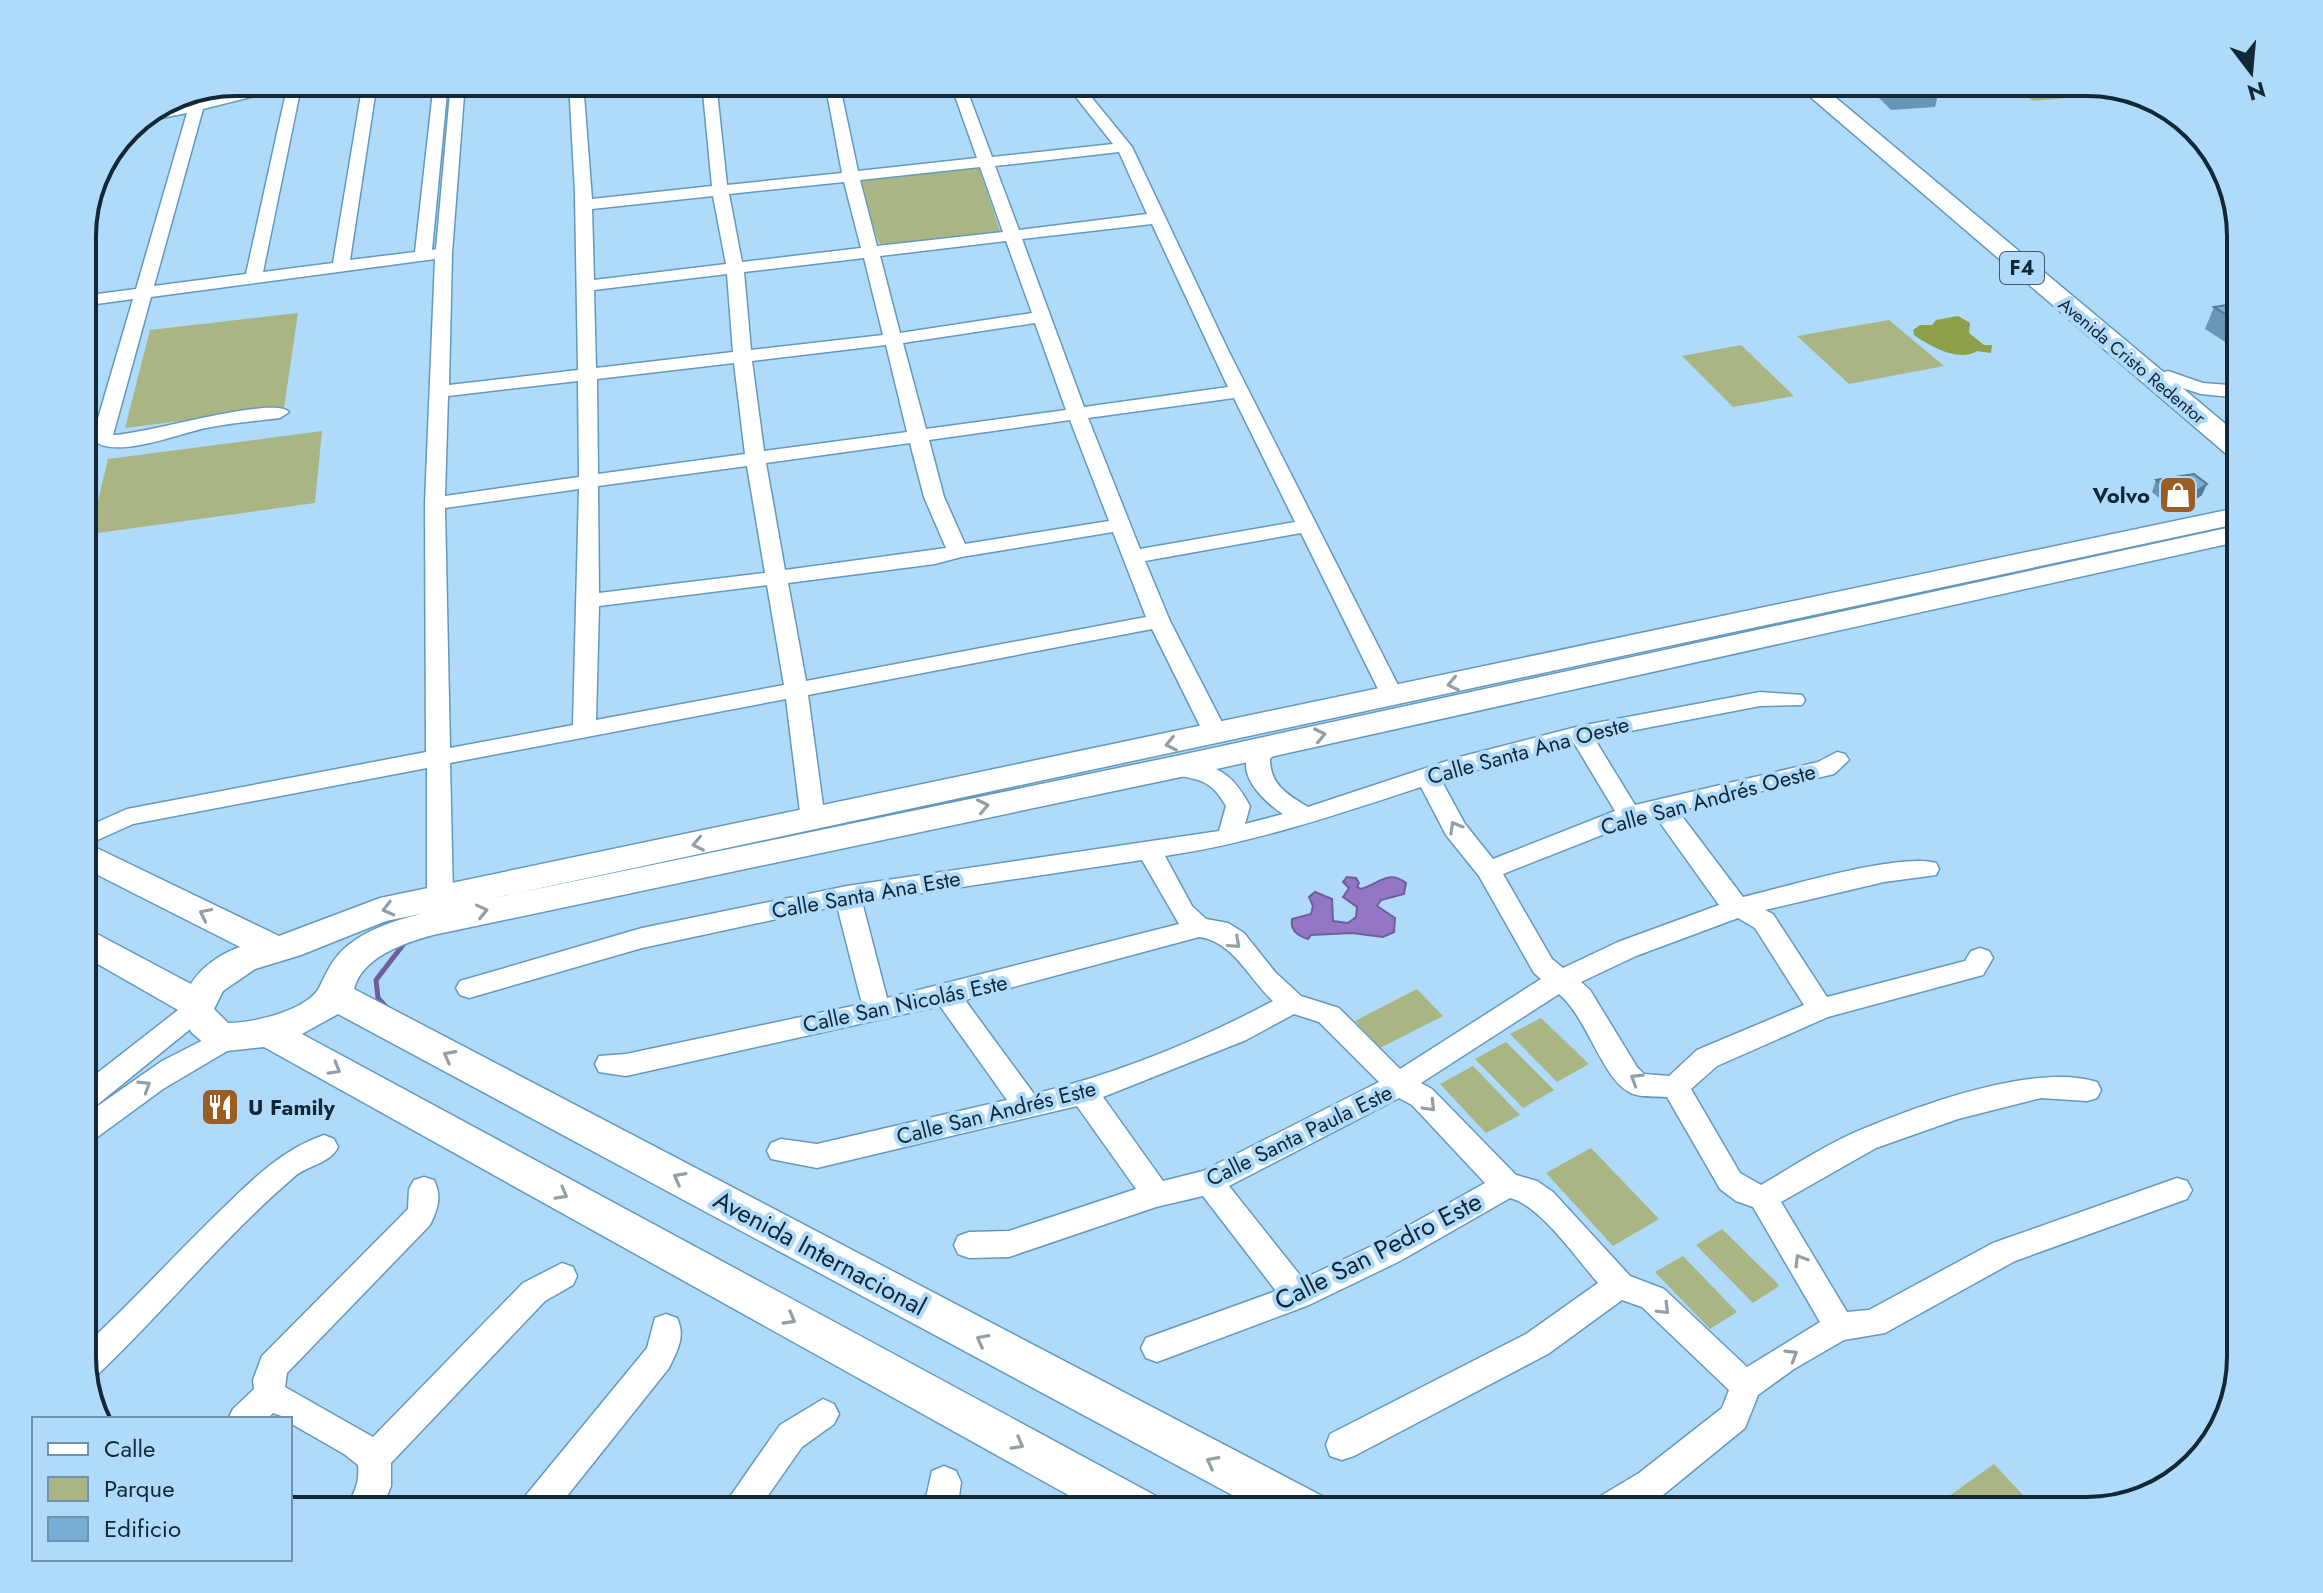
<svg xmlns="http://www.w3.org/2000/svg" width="2323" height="1593" viewBox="0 0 2323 1593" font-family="Jost,sans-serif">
<rect width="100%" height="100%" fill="#afdaf9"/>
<path fill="#a9b683" d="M2005 82H2087L2123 93 2033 101Z
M978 165 1000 231 998 233 883 246 878 241 858 180Z
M298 313 284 408 125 428 150 330Z
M1889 320 1944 366 1849 384 1797 336Z
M1741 345 1794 396 1733 407 1682 356Z
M322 431 315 503 90 534 108 459Z
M1417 989 1443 1016 1380 1048 1355 1021Z
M1541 1018 1589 1064 1557 1082 1510 1034Z
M1506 1042 1554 1090 1523 1108 1475 1059Z
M1473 1066 1520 1115 1486 1133 1440 1084Z
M1591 1148 1659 1219 1613 1246 1546 1173Z
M1722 1229 1779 1285V1286L1753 1303 1696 1245Z
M1683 1256 1737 1312 1710 1329 1655 1272Z
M1994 1464 2038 1511H1928Z"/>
<path fill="#8da047" d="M1958 316 1970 323 1969 333 1984 345H1992L1991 353 1977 351C1959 363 1928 345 1914 335L1913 330 1920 325H1932L1936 320Z"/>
<path fill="#9377c5" stroke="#6c5f9a" stroke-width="2" d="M1347 877 1356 878 1359 883 1357 887 1361 889C1378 885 1387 869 1406 883L1404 894 1381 900 1377 906 1395 918 1394 932 1383 937 1352 933 1311 935 1308 939C1298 936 1290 930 1292 919L1311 914 1313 906 1309 897 1315 892 1332 899 1333 921 1348 923 1356 917 1357 907 1343 897 1349 888 1343 882Z"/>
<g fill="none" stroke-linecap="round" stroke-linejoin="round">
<path stroke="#6c5f9a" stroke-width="5" d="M386 1007 378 998 376 980 406 941"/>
<path stroke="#6c5f9a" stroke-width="6" d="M1318 1498 1344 1511"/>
<g stroke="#6499be" stroke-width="3">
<path id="minor" d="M274 82H302L263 272 333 263 363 82H377L350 260 415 252 434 82H448L432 250 436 249 451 82H465L452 253 449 385 578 370 575 193 569 82H583L592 199 712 186 702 82H716L727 185 842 173 825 82H839L858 171 977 158 950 82H964L992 157 1113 144 1064 82H1079L1132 147 1228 350 1404 697 1401 702H1385L1382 697 1301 533 1145 561 1170 621 1228 734 1224 739H1208L1204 734 1152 629 808 695 825 820 822 826 813 828 804 826 801 820 786 699 450 763 453 897 449 903 440 906 431 903 427 897V768L133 824 82 847V829L127 809 426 752 425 503 435 259 151 297 113 435C143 435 273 395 289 412L280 418C255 421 230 423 206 428 180 433 113 461 92 439L133 299 82 306V296L136 289 187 113 131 124 147 114ZM287 88 246 274 154 286 203 109ZM1119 152 1147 214 1019 230 995 166ZM980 167 1003 232 877 246 860 180ZM844 182 861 248 742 262 729 194ZM713 196 726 264 594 280 592 209ZM1152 224 1228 387 1084 407 1022 239ZM1006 241 1032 313 900 333 880 256ZM864 258 883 335 751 350 744 272ZM727 274 733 352 596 368 594 290ZM1035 323 1066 410 926 429 903 343ZM886 345 907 432 764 451 752 361ZM734 363 745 454 598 474 597 379ZM578 381 579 477 445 496 448 396ZM1234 398 1295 522 1140 549 1088 418ZM1070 420 1109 521 965 544 944 497 929 440ZM910 443 924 497 946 548 785 570 766 463ZM747 466 765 573 599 593 598 486ZM579 489 573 725 450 748 445 508ZM1113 532 1146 617 806 681 788 583 935 564 961 557ZM767 585 784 685 596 720 599 606Z
M2168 371 2203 383 2241 386V398L2201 394 2161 381 2159 377 2161 373Z
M1760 692 1802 695 1805 700 1802 705 1760 706 1594 738 1635 805 1818 762 1837 752 1845 754 1849 760 1834 774 1678 811 1743 897C1785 887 1900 852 1936 863L1939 869 1936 875 1884 882 1765 910 1773 914 1827 997 1965 961 1971 951 1980 948 1989 951 1993 958 1983 975 1828 1017 1717 1066 1691 1089 1740 1173 1761 1185C1792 1167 1825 1145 1858 1131 1917 1106 2035 1062 2097 1082L2101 1090 2097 1098 2087 1101 2041 1098 1958 1119 1876 1148 1781 1202 1847 1312 1869 1310 1993 1243 2177 1178 2187 1181 2192 1190 2187 1199 2015 1261 1885 1333 1844 1340 1794 1369 1758 1395 1745 1428 1663 1495 1636 1511H1589L1594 1500 1639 1473 1722 1408 1729 1390 1642 1307 1622 1300 1548 1354 1354 1456 1342 1460 1330 1456 1326 1445 1330 1434 1526 1334 1598 1283C1577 1259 1540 1205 1510 1198L1400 1261 1309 1305 1157 1362 1146 1358 1141 1348 1146 1338 1276 1291 1203 1196 1156 1207 1009 1257 969 1258 958 1254 954 1245 958 1236 969 1232 1009 1231 1136 1189 1077 1106 817 1168 771 1159 767 1151 771 1143 781 1139 817 1144 1007 1100 940 1006 626 1076 599 1072 595 1064 599 1056 626 1054 862 1004 837 906 642 948 469 998 460 995 456 988 460 981 642 928 847 886 1219 831 1226 806C1209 776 1197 781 1168 773L1164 767 1168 761C1177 759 1183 761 1193 762 1224 768 1235 779 1250 806L1245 824 1283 814C1263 801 1230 769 1255 747 1263 740 1268 738 1278 741L1282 746 1270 759C1270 785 1288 795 1308 807L1456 758 1580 726ZM1574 743 1615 811 1493 859 1465 824 1441 780ZM1421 787 1446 835 1479 876 1534 973 1541 979 1400 1069 1339 1008 1301 996 1275 972 1244 933 1228 923 1206 919 1192 906 1165 856C1253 843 1336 815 1421 787ZM1656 817 1719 905 1618 942 1563 968 1552 959 1503 874 1635 822ZM1142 860 1179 924 887 998 862 902ZM1738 918 1755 928 1804 1005 1697 1050 1669 1076 1644 1074 1637 1067 1590 990 1581 982 1636 956ZM1199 937C1233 941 1249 979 1273 1001 1198 1041 1116 1074 1034 1094L965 1000ZM1559 994C1587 1017 1602 1078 1629 1092 1639 1098 1655 1096 1667 1097L1720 1189 1736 1201 1753 1207 1820 1322 1747 1367 1664 1289 1630 1276 1553 1192 1537 1181 1516 1175 1432 1089 1421 1083ZM1294 1014 1319 1022 1379 1082 1203 1171 1163 1181 1103 1097 1246 1040ZM1399 1098 1412 1105 1485 1183 1378 1243 1303 1279 1229 1186Z
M196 1000 205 1003 209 1010 205 1017 92 1109 82 1112V1085L187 1003Z
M229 1027 239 1030 243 1037 239 1044 163 1089 92 1141 82 1144V1117L162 1061Z
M324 1135 334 1139 338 1147C330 1164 307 1165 294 1177 222 1239 163 1313 94 1378L87 1381 82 1348C131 1304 174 1255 221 1210 253 1179 281 1150 324 1135Z
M424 1177 434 1180C442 1197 438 1209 430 1225L287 1373 285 1387 373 1437 523 1283 562 1263 573 1267 577 1276 573 1285 545 1301 391 1463V1486L381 1511H345C353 1494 360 1485 358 1465L344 1454 290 1423V1419L273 1413 267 1419H228L233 1409 254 1389 253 1380 262 1356 408 1209 409 1189 414 1180Z
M666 1314 677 1318C686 1337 677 1351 669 1368L555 1511H517L522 1500 647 1348 655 1318Z
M823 1399 834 1404 839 1414 834 1424 802 1447 757 1511H720L780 1425Z
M944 1466 956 1471 961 1482 957 1511H923L932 1471Z"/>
</g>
<g stroke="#6499be" stroke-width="3">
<path id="major" d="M2241 507V523L494 898 1176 756 2241 525V541L1176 778 433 935C404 943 362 957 354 989L1322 1496 1328 1511H1262L338 1014 302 1034 1156 1496 1162 1511H1097L264 1047 227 1051 204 1043 192 1033 178 1010 82 955V926L191 984C201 967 222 953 240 947L82 867V841L279 936 380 898ZM420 914C394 921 367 929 346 947 332 959 327 972 319 988 306 1011 252 1023 228 1023L214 1009 223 991 255 969 301 955 386 921Z"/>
</g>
<g stroke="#6499be" stroke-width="3">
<path id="highway" d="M1793 82H1817L2241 437V461L2231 458Z"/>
</g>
<use href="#minor" fill="#fff" fill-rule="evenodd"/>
<use href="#major" fill="#fff" fill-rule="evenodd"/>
<use href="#highway" fill="#fff" fill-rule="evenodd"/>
</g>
<path fill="#6996b7" d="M1880 82H1929L1939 91 1935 107 1891 110 1877 96Z
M2241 301V352L2205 329 2214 307 2239 303Z
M2156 480 2202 495 2193 501 2170 507 2152 492Z"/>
<path fill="#557a95" d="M2207 484 2202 495 2193 501 2170 507 2175 495Z"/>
<path fill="#7aafd5" stroke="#557a95" stroke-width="2" d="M1882 82H1929L1939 91 1895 94Z
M2241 301V324L2214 307 2239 303Z
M2194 474 2207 484 2198 490 2175 495 2156 480Z"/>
<defs><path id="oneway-chevron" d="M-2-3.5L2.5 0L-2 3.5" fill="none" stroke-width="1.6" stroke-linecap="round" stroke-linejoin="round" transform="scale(2)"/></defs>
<g stroke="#949ea5">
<use href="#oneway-chevron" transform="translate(1453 684) rotate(168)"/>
<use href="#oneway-chevron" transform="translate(1320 735) rotate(-12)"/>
<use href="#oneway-chevron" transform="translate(1171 744) rotate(168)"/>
<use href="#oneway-chevron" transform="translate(983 806) rotate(-12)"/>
<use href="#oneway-chevron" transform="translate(1455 827) rotate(-120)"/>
<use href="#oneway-chevron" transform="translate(698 844) rotate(168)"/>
<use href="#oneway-chevron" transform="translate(388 909) rotate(166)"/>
<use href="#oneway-chevron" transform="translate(482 911) rotate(-13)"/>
<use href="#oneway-chevron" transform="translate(205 914) rotate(-154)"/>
<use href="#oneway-chevron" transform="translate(1235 943) rotate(42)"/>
<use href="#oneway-chevron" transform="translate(449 1056) rotate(-152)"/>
<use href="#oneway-chevron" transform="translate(335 1069) rotate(30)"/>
<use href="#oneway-chevron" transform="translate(1636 1079) rotate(-148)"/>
<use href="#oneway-chevron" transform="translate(145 1086) rotate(-32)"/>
<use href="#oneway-chevron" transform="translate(1430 1106) rotate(46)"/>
<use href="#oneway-chevron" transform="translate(679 1178) rotate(-152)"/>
<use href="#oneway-chevron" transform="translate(562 1194) rotate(29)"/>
<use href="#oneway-chevron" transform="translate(1800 1260) rotate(-121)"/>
<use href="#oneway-chevron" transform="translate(1664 1309) rotate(45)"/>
<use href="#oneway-chevron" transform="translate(790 1319) rotate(29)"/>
<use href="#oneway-chevron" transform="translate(982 1340) rotate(-152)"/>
<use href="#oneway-chevron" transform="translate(1792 1355) rotate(-31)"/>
<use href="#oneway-chevron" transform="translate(1018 1444) rotate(29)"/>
<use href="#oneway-chevron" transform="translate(1212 1462) rotate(-152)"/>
</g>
<defs>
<g id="shop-square" transform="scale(2)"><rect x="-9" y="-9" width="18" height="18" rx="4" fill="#9b5d23" stroke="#afdaf9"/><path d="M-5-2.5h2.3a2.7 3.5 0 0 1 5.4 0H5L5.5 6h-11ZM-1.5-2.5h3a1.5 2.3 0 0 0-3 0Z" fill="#fff"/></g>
<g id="restaurant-square" transform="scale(2)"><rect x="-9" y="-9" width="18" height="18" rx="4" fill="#9b5d23" stroke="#afdaf9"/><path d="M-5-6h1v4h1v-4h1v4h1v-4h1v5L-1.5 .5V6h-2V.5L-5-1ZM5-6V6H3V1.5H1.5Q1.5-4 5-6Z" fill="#fff"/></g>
</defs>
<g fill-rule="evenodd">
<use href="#shop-square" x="2178" y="495"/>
<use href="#restaurant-square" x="220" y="1107"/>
</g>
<g text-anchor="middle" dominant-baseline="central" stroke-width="8" stroke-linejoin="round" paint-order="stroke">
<g font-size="18" fill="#122836" stroke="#afdaf9">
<text transform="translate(2132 361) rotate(40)">Avenida Cristo Redentor</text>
</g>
<rect fill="#afdaf9" stroke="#415d70" stroke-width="2" x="2000" y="252" width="44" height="32" rx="6"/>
<g font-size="20" font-weight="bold" fill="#122836">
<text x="2022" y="268">F4</text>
</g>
<g font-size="22" font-weight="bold" fill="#122836" stroke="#afdaf9" text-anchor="end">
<text x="2150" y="495">Volvo</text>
<text x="248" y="1107" text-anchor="start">U Family</text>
</g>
<g font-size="22" fill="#122836" stroke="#afdaf9">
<text transform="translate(1528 750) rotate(-15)">Calle Santa Ana Oeste</text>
<text transform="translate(1708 799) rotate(-15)">Calle San Andrés Oeste</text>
<text transform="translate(866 894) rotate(-10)">Calle Santa Ana Este</text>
<text transform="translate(905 1003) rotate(-12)">Calle San Nicolás Este</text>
<text transform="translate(996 1112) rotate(-14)">Calle San Andrés Este</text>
<text transform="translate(1299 1135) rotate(-26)">Calle Santa Paula Este</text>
</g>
<g font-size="26" fill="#122836" stroke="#afdaf9">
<text transform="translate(1378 1251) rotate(-27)">Calle San Pedro Este</text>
<text transform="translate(820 1253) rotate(28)">Avenida Internacional</text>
</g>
</g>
<path d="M0 0H2323V1593H0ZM236 96H2087A140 140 0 0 1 2227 236V1357A140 140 0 0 1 2087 1497H236A140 140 0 0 1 96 1357V236A140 140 0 0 1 236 96Z" fill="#afdaf9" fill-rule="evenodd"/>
<path fill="none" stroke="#122836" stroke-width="4" d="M236 96H2087A140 140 0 0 1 2227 236V1357A140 140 0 0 1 2087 1497H236A140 140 0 0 1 96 1357V236A140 140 0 0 1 236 96Z"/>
<rect x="32" y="1417" width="260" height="144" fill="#afdaf9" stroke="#7093ab" stroke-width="2"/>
<rect x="48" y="1443" width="40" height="12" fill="#ffffff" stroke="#7093ab" stroke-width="2"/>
<text x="104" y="1457" font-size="24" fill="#122836">Calle</text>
<rect x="48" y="1477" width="40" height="24" fill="#a9b683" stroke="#7093ab" stroke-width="2"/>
<text x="104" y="1497" font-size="24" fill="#122836">Parque</text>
<rect x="48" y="1517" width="40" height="24" fill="#7aafd5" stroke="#7093ab" stroke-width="2"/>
<text x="104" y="1537" font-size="24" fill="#122836">Edificio</text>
<g transform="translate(2251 72) rotate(164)" stroke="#afdaf9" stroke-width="6" paint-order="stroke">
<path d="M0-6L14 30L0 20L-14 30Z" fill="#122836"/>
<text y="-12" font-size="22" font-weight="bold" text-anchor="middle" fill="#122836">N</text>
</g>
</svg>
